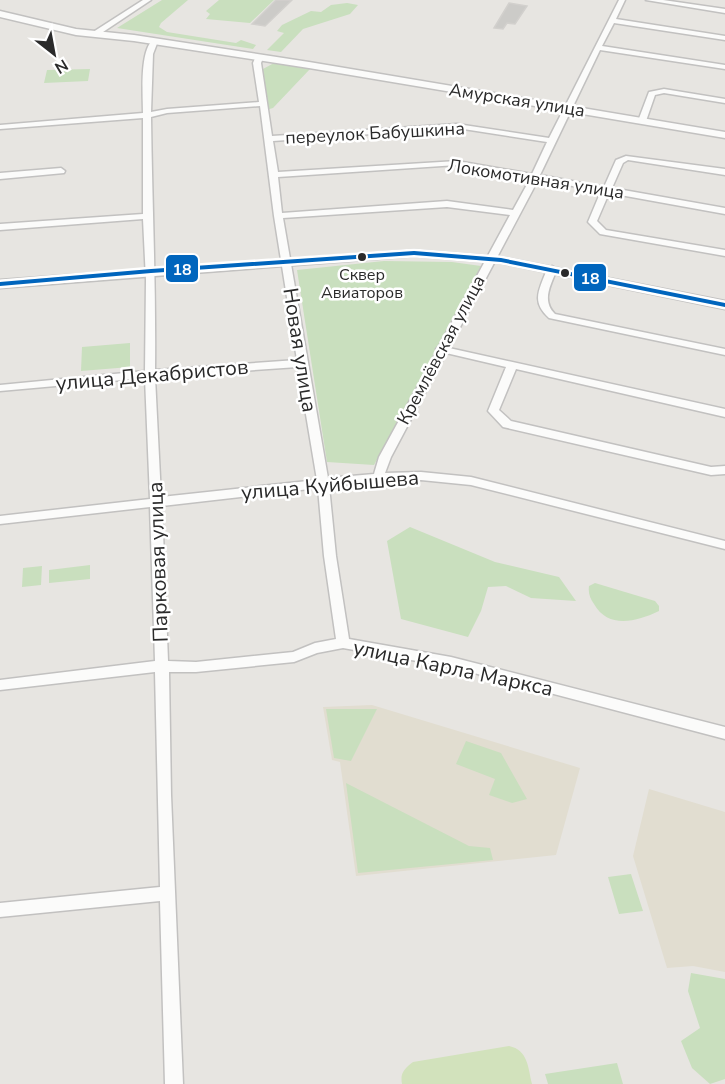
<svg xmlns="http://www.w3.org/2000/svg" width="725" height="1084" viewBox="0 0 725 1084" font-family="'Nunito Sans',sans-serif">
<rect width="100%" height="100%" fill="#e7e5e1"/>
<path fill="#e1ddd0" d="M372 705 580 768 556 855 356 876 340 762 332 760 323 707Z
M649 789 725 812V972L693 966 667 968 633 856Z"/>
<path fill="#c9dfbe" d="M162 0H188L161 23 159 27 167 32 236 43 241 40 256 45 253 49 117 28Z
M219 0H274L250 23 206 19 210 14 206 11Z
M347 3 358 5 350 14 303 29 281 52 267 50 284 33 277 31 282 25 311 11 321 12 331 5Z
M274 63 310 69 273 108 266 110 263 69Z
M90 69 88 81 44 83 47 70Z
M384 261 452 262 481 266 374 465 327 462 297 270Z
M130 343V367L81 371 82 347Z
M410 527 495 562 559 577 576 601 531 598 506 586 488 587 481 611 468 637 401 619 387 541Z
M90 565V579L49 583V570Z
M42 566 41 585 22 587 23 568Z
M595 583 655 601 659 606V611C636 622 608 629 594 604 590 598 588 593 589 586Z
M326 709H377L351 761 334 758Z
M466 741 501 753 527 799 512 803 489 795 495 779 456 764Z
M346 783 469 846 490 848 493 860 358 873Z
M631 874 643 911 619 914 608 877Z
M691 973 725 979V1079L710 1084 692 1068 681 1041 700 1028 688 991Z
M617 1063 623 1084H548L545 1074Z"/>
<path fill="#d2e2bc" d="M509 1046C528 1050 528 1067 532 1084H402C400 1073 404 1069 413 1062Z"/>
<path fill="#cccbc8" stroke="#d2d0cd" stroke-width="1.5" d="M276 0H292L265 26 252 24Z
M509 3 527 6 515 24 507 23 503 29 494 28Z"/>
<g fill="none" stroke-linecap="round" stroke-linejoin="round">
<g stroke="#c2c1c0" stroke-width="3">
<path id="minor" d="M143 0H151L97 36 90 34Z
M619 0H625L616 19 725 36V40L614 23 602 46 725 65V69L600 50 540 175 604 187 616 160 626 156 725 169V175L628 160 623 163 612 188 725 208V214L609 193 597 221 606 230 725 250V256L600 234 588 222 601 191 538 180 449 348 725 409V417L516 369 499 410 511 421 711 467 725 466V474L711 475 503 427 488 411 506 367 446 353 391 457 385 473 421 472 471 477 725 541V549L471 485 421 480 378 481 329 486 336 556 349 639 451 657 725 727V739L451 667 343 648 317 653 294 662 196 672H169L171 795 183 1084H165L160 901 0 917V903L160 887 155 672 0 690V680L155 661 150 507 0 524V516L150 499 145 378 0 391V385L145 371 146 280 143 219 0 230V224L143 214V118L0 129V125L143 113C143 96 139 49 154 39L158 41 153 54 151 112 167 109 259 102 253 63 256 56H259L263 58 261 63 272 136 457 124 549 138ZM260 106 274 216 297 360 155 370C156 286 152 201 151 117L167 113ZM457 128 547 142 532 174 457 161 278 172 273 141ZM457 165 530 179 513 210 447 201 282 213 278 177ZM447 207 510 215 439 346 436 349 437 351 379 457 374 474 328 478 283 218ZM298 367 317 480 161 497 155 377ZM318 488 324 556 336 639 315 643 293 652 196 662 168 661 162 506Z
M646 0H663L725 9V13Z
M664 89 725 99V103L664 93 655 95 646 121 639 123 638 121 649 92Z
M61 168 65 171 64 173 0 179V173Z
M552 266 557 269C551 285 541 300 555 314L725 349V355L549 318C530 301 540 289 547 269Z"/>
</g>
<g stroke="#c2c1c0" stroke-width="3">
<path id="tertiary" d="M0 11 76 29 134 35 309 62 725 132V138L309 68 134 41 76 35 0 17Z
M414 250 501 257 725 301V309L501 263 414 256 0 288V280Z"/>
</g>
<use href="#minor" fill="#fbfbfa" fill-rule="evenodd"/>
<use href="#tertiary" fill="#fbfbfa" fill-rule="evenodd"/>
<g stroke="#fff" stroke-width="5">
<path id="bus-1" d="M414 251 501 258 725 303V307L501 262 414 255 151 273 0 286V282L151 269Z"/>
</g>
<use href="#bus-1" fill="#0065bd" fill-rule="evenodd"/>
</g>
<g fill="#2a2a2a" stroke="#fff" stroke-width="2">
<circle cx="362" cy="257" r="5"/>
<circle cx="565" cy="273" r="5"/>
</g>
<g text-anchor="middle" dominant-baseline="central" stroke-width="5" stroke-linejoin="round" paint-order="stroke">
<g font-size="16" fill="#2a2a2a" stroke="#fff">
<text x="362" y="275">Сквер<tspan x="362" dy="18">Авиаторов</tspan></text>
</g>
<g font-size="18" fill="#2a2a2a" stroke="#fff">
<text transform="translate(517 100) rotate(9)">Амурская улица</text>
<text transform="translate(375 133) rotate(-3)">переулок Бабушкина</text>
<text transform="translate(536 179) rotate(9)">Локомотивная улица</text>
<text transform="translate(441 350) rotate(-62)">Кремлёвская улица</text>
</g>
<g font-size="21" fill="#2a2a2a" stroke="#fff">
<text transform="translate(300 350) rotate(81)">Новая улица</text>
<text transform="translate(152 375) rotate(-5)">улица Декабристов</text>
<text transform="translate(330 485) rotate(-5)">улица Куйбышева</text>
<text transform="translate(158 562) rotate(-92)">Парковая улица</text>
<text transform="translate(453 668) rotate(12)">улица Карла Маркса</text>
</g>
</g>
<g stroke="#fff" stroke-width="2">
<rect x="165" y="254" width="34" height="29" rx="6" fill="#0065bd"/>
<rect x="573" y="263" width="34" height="29" rx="6" fill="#0065bd"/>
</g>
<g font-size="16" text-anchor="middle" font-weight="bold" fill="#fff">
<text x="182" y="275">18</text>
<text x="590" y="284">18</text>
</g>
<g transform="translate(54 54) rotate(149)" stroke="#ffffff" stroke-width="4.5" paint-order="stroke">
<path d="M0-4.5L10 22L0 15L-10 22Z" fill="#2a2a2a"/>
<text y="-9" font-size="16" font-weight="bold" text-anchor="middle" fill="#2a2a2a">N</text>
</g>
</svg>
